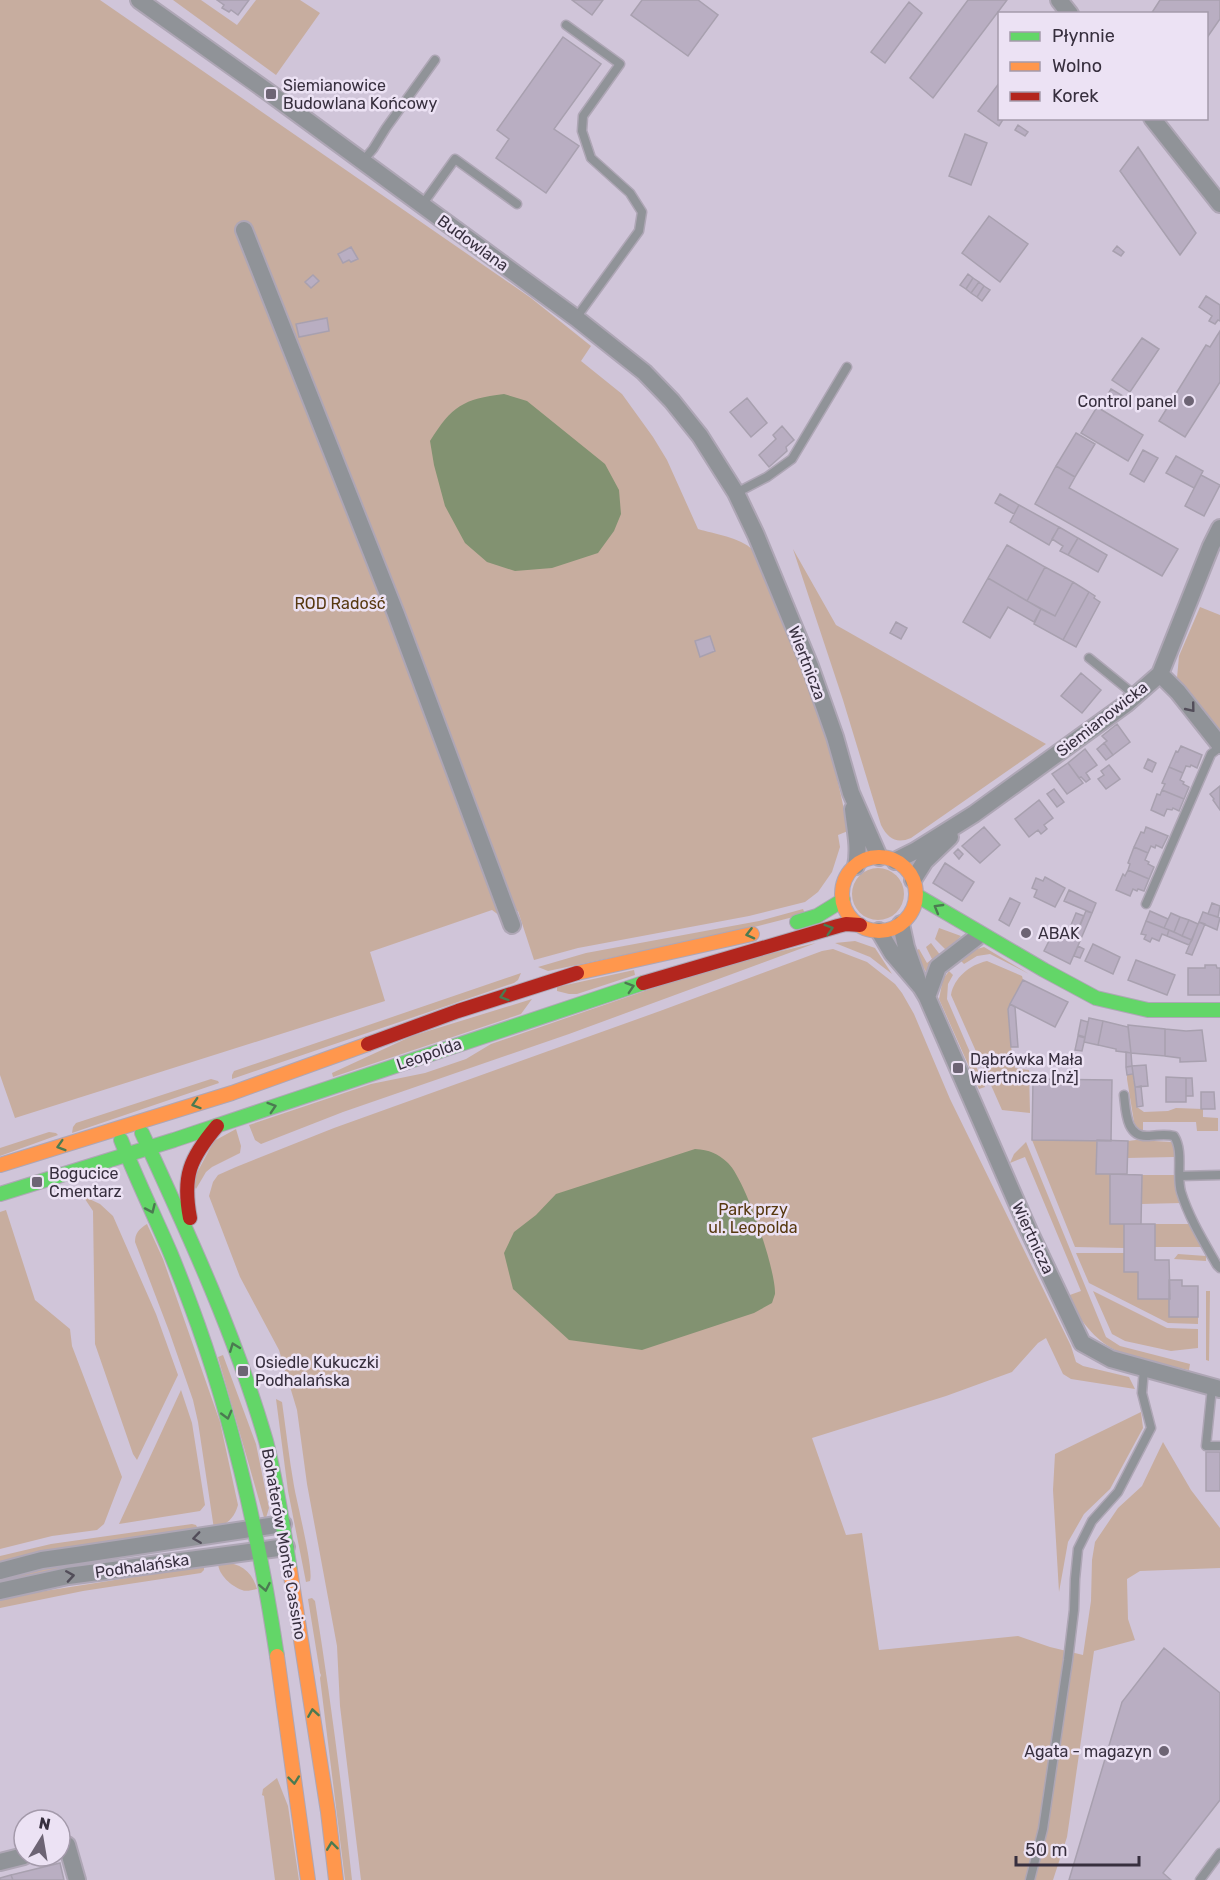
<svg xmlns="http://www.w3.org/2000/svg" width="1220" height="1880" viewBox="0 0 1220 1880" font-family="Rubik,sans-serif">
<rect width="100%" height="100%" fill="#d0c5d9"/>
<path fill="#c7ad9f" d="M0 0H100L531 298 591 346 581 361 622 394 653 437 667 460 698 529C714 534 740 537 753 550 759 555 768 583 771 592 804 669 834 748 848 831L838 835 840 847 832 872 818 892 805 902 749 916 578 948 534 960 518 911 500 916 492 910 370 952 385 1001 15 1118 0 1075Z
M173 0H201L237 25 256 0H300L320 13 276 75Z
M793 549 836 625 1046 744 911 838C897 844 888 839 881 825L843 700Z
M1200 607 1220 615V735L1177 678 1179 656Z
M852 894a26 26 0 1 1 52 0a26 26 0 1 1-52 0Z
M803 909 805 914 743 930 548 971 538 967 586 953 759 921Z
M939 928 961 936 947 951 935 939Z
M855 941 875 948 892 974 870 957 835 943Z
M816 943 569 1034 343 1112 261 1144 255 1140 249 1125 371 1084 425 1073 466 1059 491 1044 720 965Z
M931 943 941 956 932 968 926 972 915 951 919 949 927 963 932 959 926 947Z
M984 947 1029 974 990 954 977 956 964 964 960 960 977 949Z
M833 949 867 962 895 984 902 993 914 1014 950 1099 1071 1346 1076 1362 1083 1366 1129 1377 1135 1389 1071 1379 1063 1374 1046 1338 1038 1343 1012 1372 946 1396 812 1438 846 1535 862 1533 879 1650 1018 1636 1050 1647 1083 1655 1091 1601 1092 1560 1095 1542 1118 1508 1142 1486 1163 1442 1191 1490 1220 1528V1568L1140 1571 1127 1579 1128 1619 1135 1640 1094 1651 1067 1837 1053 1880H361L340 1706 337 1646 307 1484 297 1410 279 1350 240 1277 209 1196 213 1182 218 1175 236 1167 334 1128 660 1011 822 951Z
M987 961 1022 976 1023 980 1008 1009 1011 1047 1015 1068 1029 1070 1030 1113 1002 1110 951 995C954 978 969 965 987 961Z
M634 970 635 975 577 994H569L557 991V987Z
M949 971 953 975 948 984 947 999 985 1087 979 1089 939 999 943 979Z
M521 973 518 980 514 983 232 1079V1075L234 1071Z
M532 999 521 1014 333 1077 332 1073 412 1036Z
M1133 1074 1137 1107 1144 1112 1168 1111 1176 1108 1203 1109V1117L1218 1118V1131H1197L1196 1122H1143V1132L1135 1128 1127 1079V1075Z
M211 1079 218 1081 219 1083 72 1133 73 1127 76 1123Z
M236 1129 241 1146 240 1153 212 1167 206 1172 196 1189 192 1182 214 1141Z
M49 1132 56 1133 58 1135 0 1156V1148Z
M1032 1140H1097L1096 1173 1110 1174V1224H1124V1250V1248L1075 1247Z
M1136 1140 1171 1142 1174 1146V1157L1127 1158 1128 1141Z
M1026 1142 1106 1337 1120 1346 1190 1364 1189 1370C1127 1356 1100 1358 1067 1296L1081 1291 1025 1157 1010 1163 1014 1154Z
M1142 1175H1175L1181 1203 1141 1204Z
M83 1196 100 1204 113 1216 156 1314 178 1375 137 1460 133 1454 95 1344 93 1211Z
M6 1210 35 1300 70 1329 72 1346 122 1477 104 1524 97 1530 52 1536 0 1549V1212Z
M147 1224 163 1259 220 1422 238 1505C234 1519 227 1524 214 1529L198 1422 193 1400 169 1331 135 1242C135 1233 139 1229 147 1224Z
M1155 1224H1191L1202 1247H1155Z
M1076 1253H1124V1272H1138V1299H1170V1317H1198V1324L1168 1323 1089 1283Z
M1178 1254 1206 1256V1261L1174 1259Z
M1093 1291 1167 1328 1198 1329V1348L1171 1351 1125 1341 1112 1334Z
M1206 1291H1210L1209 1361 1206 1360Z
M223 1355 256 1444 269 1508 265 1521 218 1357Z
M181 1390 192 1423 205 1505 200 1511 119 1524Z
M276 1399 282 1402C286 1430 289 1458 294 1486 297 1503 314 1570 310 1581L306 1582 288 1491Z
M1141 1412 1143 1428 1110 1489 1084 1514 1068 1542 1059 1592 1053 1490 1055 1454Z
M192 1524 196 1525 199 1531 0 1565V1556L51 1544Z
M65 1563V1567L0 1585V1577Z
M224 1563C240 1563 252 1571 257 1589 252 1590 246 1592 242 1590 231 1586 219 1575 218 1564Z
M204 1566V1570L201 1573 83 1591 0 1608V1598Z
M312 1598 315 1601C330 1694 342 1787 352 1880H345L320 1678 321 1675 320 1673 308 1599Z
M277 1778 288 1806 299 1880H275L264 1796 262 1795 263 1789Z"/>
<path fill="#829271" d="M504 394 527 401 605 464 619 490 621 514 614 531 598 553 552 568 515 571 487 562 465 543 445 506 434 465 430 441C452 406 463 399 504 394Z
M695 1149C710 1150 717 1153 728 1163 745 1179 776 1270 775 1294 774 1297 773 1300 772 1303L754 1313 642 1350 569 1340 513 1289 504 1253 514 1232 536 1215 556 1194Z"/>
<path fill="#b9aec2" stroke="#a8a0af" stroke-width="1.5" d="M217 0H249L238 15 231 10 229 12 222 8 224 5Z
M572 0H603L592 15Z
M642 0H698L718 15 688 56 631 15Z
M968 0H1007L933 98 910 78Z
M1160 0H1220V19L1206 39V14H1151Z
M909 2 922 13 885 63 871 52Z
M563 37 601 64 554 129 579 146 546 193 496 158 509 139 497 130Z
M1000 82V118H1004L999 126 978 111Z
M1018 125 1028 132 1025 136 1015 130Z
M965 134 987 143 971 185 949 176Z
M1138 147 1196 233 1180 255 1120 171Z
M989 216 1028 244 1000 282 962 253Z
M1117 246 1124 252 1121 256 1113 251Z
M351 247 358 259 351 262 349 260 343 263 338 254Z
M968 274 973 278 966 289 960 285Z
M313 275 319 281 311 288 305 282Z
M973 278 979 282 971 293 966 289Z
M979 282 984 286 977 297 971 293Z
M984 286 990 290 982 301 977 297Z
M1206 296 1220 305V321L1218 320 1215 324 1209 321 1212 316 1199 307Z
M327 318 329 331 299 337 296 324Z
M1220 331V382L1185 437 1159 421 1206 345 1210 347Z
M1142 338 1159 349 1130 392 1112 380Z
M1111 389 1123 396 1118 405 1105 399Z
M747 398 767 423 751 437 730 412Z
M1097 407 1143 435 1128 461 1081 433Z
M782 426 794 440 786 447 787 451 769 467 759 455 776 439 773 435Z
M1076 433 1095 444 1075 477 1056 466Z
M1143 450 1158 458 1144 482 1130 474Z
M1176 456 1203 471 1194 488 1166 473Z
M1056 466 1075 477 1069 488 1178 549 1162 576 1035 504Z
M1201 475 1220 485 1204 516 1185 506Z
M1000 494 1019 505 1014 514 995 503Z
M1019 505 1059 527 1049 545 1010 522Z
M1059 527 1078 538 1068 555 1060 551 1063 546 1052 539Z
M1078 538 1107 555 1098 572 1068 555Z
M1007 545 1045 567 1027 601 988 578Z
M1045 567 1073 582 1055 616 1027 601Z
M988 578 1041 609 1034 622 1008 607 990 638 963 622Z
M1073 582 1089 592 1063 640 1034 624 1041 609 1055 616Z
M1089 592 1095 596 1094 598 1100 602 1076 647 1063 640Z
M896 622 907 628 901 639 890 633Z
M710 636 715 651 700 657 695 641Z
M1081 673 1101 690 1082 713 1061 696Z
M1117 724 1130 742 1113 755 1104 743 1107 741 1102 736Z
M1104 743 1113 755 1106 760 1097 749Z
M1181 746 1202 755 1197 768 1191 765 1190 767 1186 766 1183 773 1169 767 1176 751 1178 752Z
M1085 749 1097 765 1086 773 1090 779 1086 782 1081 777 1079 778 1068 763Z
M1148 759 1156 763 1152 772 1144 768Z
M1068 763 1083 783 1067 794 1052 774Z
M1109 765 1120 779 1106 789 1098 779 1104 775 1101 771Z
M1169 767 1183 773 1180 780 1184 782 1183 784 1189 787 1184 799 1162 790 1165 784 1162 783Z
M1220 786V810L1213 800 1214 799 1210 794Z
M1054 789 1064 802 1057 807 1047 794Z
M1162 790 1184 799 1179 811 1173 808 1172 810 1167 809 1164 816 1151 810 1157 794 1160 795Z
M1039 800 1053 818 1044 825 1047 829 1041 834 1038 830 1029 837 1015 819Z
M984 827 1000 845 980 863 962 846Z
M1146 827 1168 836 1162 848 1156 845 1155 848 1151 846 1148 853 1134 847 1141 832 1144 833Z
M1134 847 1148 853 1145 860 1149 862 1148 864 1154 867 1149 879 1128 870 1130 864 1128 863Z
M958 849 963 854 959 859 954 853Z
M945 863 974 882 962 901 933 883Z
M1128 870 1149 879 1144 891 1138 889 1137 891 1133 889 1130 896 1116 890 1123 874 1125 876Z
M1045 877 1065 888 1055 907 1034 897 1037 890 1032 888 1036 878 1043 881Z
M1069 890 1096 903 1092 913 1064 901Z
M1010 898 1020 903 1009 926 999 920Z
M1212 903 1220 906 1218 917 1208 914Z
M1086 911 1092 913 1080 941 1074 938Z
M1150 911 1168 919 1164 928 1146 921Z
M1203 912 1220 918 1217 930 1199 922Z
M1076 913 1084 916 1079 928 1071 925Z
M1171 913 1180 917 1174 932 1164 928Z
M1180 917 1189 920 1182 936 1174 932Z
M1189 920 1198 924 1192 940 1182 936Z
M1146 921 1169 930 1167 936 1162 934 1159 941 1152 938 1150 942 1144 939 1146 935 1141 934Z
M1199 922 1205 924 1192 955 1186 953Z
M1055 929 1080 941 1070 964 1044 951Z
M1169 930 1192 940 1189 945 1167 936Z
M1093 944 1120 957 1113 974 1085 961Z
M1078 946 1084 949 1080 958 1074 956Z
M1136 960 1175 975 1167 995 1128 980Z
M1205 965H1216L1217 968H1220V995H1188V968H1205Z
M1023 980 1068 1002 1055 1027 1010 1004Z
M1010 1004 1015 1007 1018 1047H1011L1008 1009Z
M1089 1018 1103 1021 1098 1045 1084 1042Z
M1081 1020 1088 1022 1085 1037 1078 1035Z
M1103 1021 1128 1027 1131 1053 1116 1051V1049L1098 1045Z
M1128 1025 1165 1029V1056L1131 1053Z
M1165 1029 1186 1031 1202 1030 1206 1061 1180 1062V1058L1165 1056Z
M1078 1036 1085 1038 1082 1051 1075 1050Z
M1126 1052 1131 1053 1132 1066 1126 1067Z
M1146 1065 1148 1086 1135 1087 1132 1066Z
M1132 1066 1133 1074 1127 1075 1126 1067Z
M1166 1077 1186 1078V1102H1166Z
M1186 1078H1192L1193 1096H1186Z
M1033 1079 1112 1080 1111 1141 1032 1140Z
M1141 1086 1143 1106 1137 1107 1135 1087Z
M1201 1092H1214L1215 1109H1201Z
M1097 1140 1128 1141 1127 1174H1096Z
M1110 1174 1142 1175 1141 1224H1110Z
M1124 1224H1155V1260H1169L1170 1299H1138V1272H1124Z
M1169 1280H1182V1286H1198V1317H1169Z
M1206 1452H1220V1491H1206Z
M1164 1648 1220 1693V1800L1163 1873 1171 1880H1069L1122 1702Z
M60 1863 64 1880H13L11 1875Z
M11 1875 13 1880H0V1878Z"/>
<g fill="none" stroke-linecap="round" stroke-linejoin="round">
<g stroke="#aea6b5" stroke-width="11">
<path id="lane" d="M566 25 620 64 583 116 582 131 591 158 630 193 642 212 639 231 576 318
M362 162 373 149 386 128 435 60
M422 205 455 159 517 204
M736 493 767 477 792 459 847 367
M1089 658 1136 696
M1146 904 1211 754 1220 747
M1124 1095C1126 1112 1126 1138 1149 1136 1158 1135 1166 1134 1174 1136 1184 1152 1176 1175 1181 1192 1189 1218 1204 1242 1217 1265L1220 1268
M1180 1176 1220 1175
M1212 1387 1206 1446H1220
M1030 1880 1043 1829 1068 1660 1074 1610 1075 1579 1078 1549 1092 1521 1118 1492 1151 1428 1142 1393 1144 1369
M1200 1880 1220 1853"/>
</g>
<g stroke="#aea6b5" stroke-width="20">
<path id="street" d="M139 0 271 94 576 318 644 372 672 401 700 436 736 493 756 535 810 666 835 737 851 793 879 857
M1059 0 1070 14
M1152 118 1220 204
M244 230 396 614 512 925
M1160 674 1178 692 1220 745
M853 809C855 828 860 847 856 866
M895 861 915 851 974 814 1126 704 1160 674 1211 546 1220 528
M913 880 925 861 950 837
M901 924 906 947 917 978
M879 931 892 953 921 987 927 997 1029 1231 1082 1343 1111 1359 1220 1389
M927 997 938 967 977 937
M0 1571 42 1560 77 1555 283 1524
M0 1591 68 1576 286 1547
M60 1847 67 1845 77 1880
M0 1862 24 1856"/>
</g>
<g stroke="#aea6b5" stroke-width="16">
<path id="fast" d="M916 895 1044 970 1096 998 1148 1010H1220
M797 922 817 916 843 900
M142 1133C188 1233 235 1334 266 1441 277 1483 283 1527 290 1570
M121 1140C136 1178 154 1215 170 1252 180 1276 189 1300 198 1325 236 1432 260 1543 277 1656
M0 1194 174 1140 643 983"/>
</g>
<g stroke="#aea6b5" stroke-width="16">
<path id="slow" d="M842 894a37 37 0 1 1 74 0a37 37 0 1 1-74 0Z
M577 973 752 934
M0 1165 232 1093 368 1044
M290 1570 328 1812 336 1880
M277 1656 308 1880"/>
</g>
<g stroke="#aea6b5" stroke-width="16">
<path id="jam" d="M643 983 838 926 846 924 860 925
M368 1044 458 1011 577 973
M190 1218C182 1176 190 1158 217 1126"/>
</g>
<use href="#lane" stroke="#909398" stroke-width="8"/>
<use href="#street" stroke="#909398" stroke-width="16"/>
<use href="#fast" stroke="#63d668" stroke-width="14"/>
<use href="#slow" stroke="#ff974d" stroke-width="14"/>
<use href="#jam" stroke="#b3261e" stroke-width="14"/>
</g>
<defs><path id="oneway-chevron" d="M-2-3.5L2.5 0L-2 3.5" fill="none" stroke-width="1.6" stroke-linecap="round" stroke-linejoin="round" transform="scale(1.5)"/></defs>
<g stroke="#524d59">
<use href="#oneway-chevron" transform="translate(1191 708) rotate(51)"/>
<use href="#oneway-chevron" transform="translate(197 1538) rotate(172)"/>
<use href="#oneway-chevron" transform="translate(70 1576) rotate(-9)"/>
</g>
<g stroke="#4b7a51">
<use href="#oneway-chevron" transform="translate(938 908) rotate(-150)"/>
<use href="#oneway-chevron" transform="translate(829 929) rotate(-17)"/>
<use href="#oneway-chevron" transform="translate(750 934) rotate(166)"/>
<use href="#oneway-chevron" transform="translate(630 987) rotate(-18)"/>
<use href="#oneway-chevron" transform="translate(504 996) rotate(162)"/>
<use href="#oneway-chevron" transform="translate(196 1104) rotate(162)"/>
<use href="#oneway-chevron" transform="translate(272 1107) rotate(-18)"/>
<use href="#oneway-chevron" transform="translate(61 1146) rotate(163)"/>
<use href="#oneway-chevron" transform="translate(151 1209) rotate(66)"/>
<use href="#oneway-chevron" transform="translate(234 1347) rotate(-111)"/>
<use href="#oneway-chevron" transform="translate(227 1415) rotate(75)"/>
<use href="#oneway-chevron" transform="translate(265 1587) rotate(79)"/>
<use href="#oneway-chevron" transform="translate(313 1713) rotate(-99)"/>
<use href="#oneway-chevron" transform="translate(294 1780) rotate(84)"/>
<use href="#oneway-chevron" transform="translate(332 1846) rotate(-97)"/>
</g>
<g fill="#6d6474" stroke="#ece2f4" stroke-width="2">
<rect x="265" y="88" width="12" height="12" rx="3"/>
<circle cx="1189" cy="401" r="6"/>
<circle cx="1026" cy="933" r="6"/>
<rect x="952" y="1062" width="12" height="12" rx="3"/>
<rect x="31" y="1176" width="12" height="12" rx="3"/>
<rect x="237" y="1365" width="12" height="12" rx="3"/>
<circle cx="1164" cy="1751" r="6"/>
</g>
<g text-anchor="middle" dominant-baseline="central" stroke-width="5" stroke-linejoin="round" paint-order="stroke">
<g font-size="16" fill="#372f3e" stroke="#ece2f4" text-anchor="start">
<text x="283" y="85">Siemianowice<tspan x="283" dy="18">Budowlana Końcowy</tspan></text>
<text x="1177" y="401" text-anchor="end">Control panel</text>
<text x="1038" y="933">ABAK</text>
<text x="970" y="1059">Dąbrówka Mała<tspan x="970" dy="18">Wiertnicza [nż]</tspan></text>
<text x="49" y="1173">Bogucice<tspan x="49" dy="18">Cmentarz</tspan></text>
<text x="255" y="1362">Osiedle Kukuczki<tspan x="255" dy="18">Podhalańska</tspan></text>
<text x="1152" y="1751" text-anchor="end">Agata - magazyn</text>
</g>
<g font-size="16" fill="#372f3e" stroke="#ece2f4">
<text transform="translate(473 243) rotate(36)">Budowlana</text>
<text transform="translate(807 663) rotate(69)">Wiertnicza</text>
<text transform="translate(1102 719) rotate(-38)">Siemianowicka</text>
<text transform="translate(429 1054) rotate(-19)">Leopolda</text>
<text transform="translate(1033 1238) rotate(65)">Wiertnicza</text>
<text transform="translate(284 1544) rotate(80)">Bohaterów Monte Cassino</text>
<text transform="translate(142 1566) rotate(-8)">Podhalańska</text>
</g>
<g font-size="16" fill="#573910" stroke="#ece2f4">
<text x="340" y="603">ROD Radość</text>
<text x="753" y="1209">Park przy<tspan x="753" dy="18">ul. Leopolda</tspan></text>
</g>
</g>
<rect x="998" y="12" width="210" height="108" fill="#ece2f4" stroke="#a49aab" stroke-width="1.5"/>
<rect x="1010" y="32" width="30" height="9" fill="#63d668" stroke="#a49aab" stroke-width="1.5"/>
<text x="1052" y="42" font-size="18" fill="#372f3e">Płynnie</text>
<rect x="1010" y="62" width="30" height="9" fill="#ff974d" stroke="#a49aab" stroke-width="1.5"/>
<text x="1052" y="72" font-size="18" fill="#372f3e">Wolno</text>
<rect x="1010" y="92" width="30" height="9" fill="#b3261e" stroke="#a49aab" stroke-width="1.5"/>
<text x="1052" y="102" font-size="18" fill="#372f3e">Korek</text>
<g transform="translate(42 1838) rotate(11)"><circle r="28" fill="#ece2f4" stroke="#a49aab" stroke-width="1.5"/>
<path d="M0-4.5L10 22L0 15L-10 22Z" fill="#6d6474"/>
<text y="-9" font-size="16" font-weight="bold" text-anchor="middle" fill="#372f3e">N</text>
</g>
<path d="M1016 1856v9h123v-9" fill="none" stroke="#372f3e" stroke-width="3"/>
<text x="1025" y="1856" font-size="18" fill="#372f3e" stroke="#ece2f4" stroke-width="4.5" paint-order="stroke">50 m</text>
</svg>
